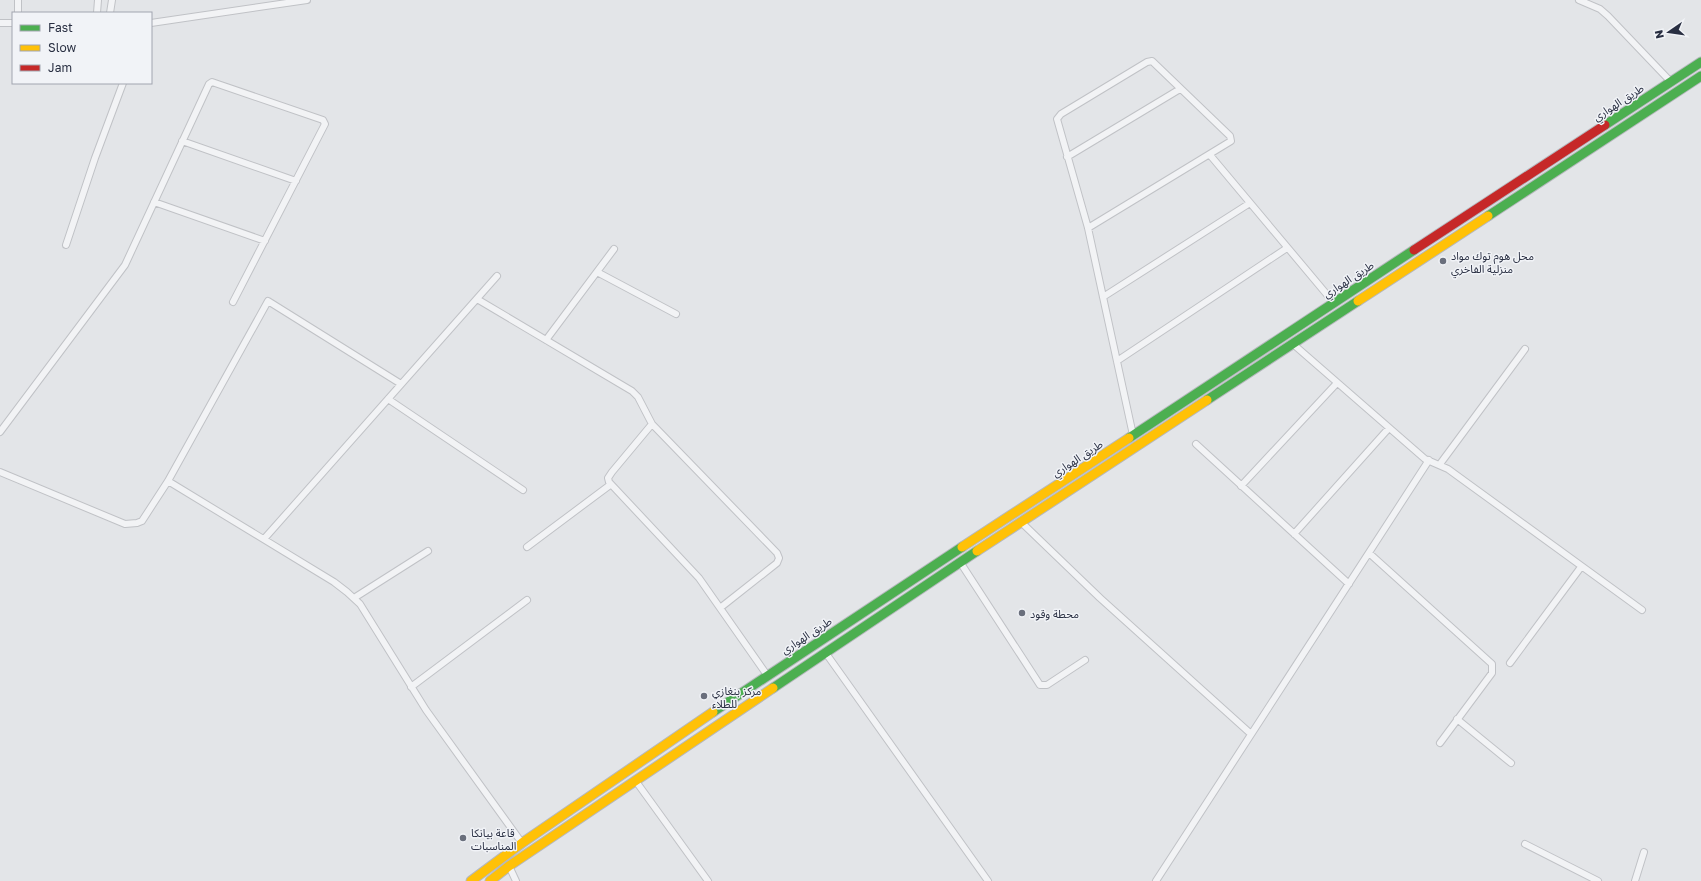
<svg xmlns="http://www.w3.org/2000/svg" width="1701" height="881" viewBox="0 0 1701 881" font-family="'Golos Text','Noto Sans Arabic',sans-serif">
<rect width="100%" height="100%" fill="#e3e5e8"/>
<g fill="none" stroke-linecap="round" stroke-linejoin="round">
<g stroke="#c0c2c6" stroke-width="8">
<path id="street" d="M18 0V13
M1579 0 1600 9 1608 16 1671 82
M97 13 98 0
M110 13 112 0
M0 23H13
M151 23 307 0
M182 141 296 181
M1210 155 1334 303
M1067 157 1180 89
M154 202 265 241
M1088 228 1231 141 1230 136 1152 61 1147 62 1061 114 1057 119 1088 228 1133 435
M66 245 95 158 123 83
M597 272 676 314
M1103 297 1250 203
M477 299 632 391 638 397 652 424 612 472 608 478 609 482 699 578 767 675
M546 340 614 249
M1293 344 1425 459 1448 469 1642 610
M1117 361 1287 248
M388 399 523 490
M652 424 777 553 779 558 777 563 720 608
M0 432 125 265 209 84 212 82 323 120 325 124 233 302
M1196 444 1349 584
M1440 464 1525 349
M0 472 125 524 137 523 142 521 168 481 268 301 401 384
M168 481 334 582 347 592 360 604 426 710 522 843
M1241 486 1337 383
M1021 522 1100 598 1251 734
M1294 534 1389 428
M264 539 497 276
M527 547 610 485
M1369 553 1492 664V673L1440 743
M960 562 1040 685H1047L1085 660
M354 598 428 551
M825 652 988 881
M1510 663 1581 567
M411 687 527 600
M1457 719 1511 763
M635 780 708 881
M1525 844 1598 881
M509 866 516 881
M1156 881 1429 460
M1635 881 1644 852"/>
</g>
<g stroke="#b5b8bd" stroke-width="11">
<path id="fast" d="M1605 125 1701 62
M1488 216 1701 76
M1207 400 1358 301
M1129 438 1414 250
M773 688 977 551
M713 712 962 547"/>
</g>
<g stroke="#b5b8bd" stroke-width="11">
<path id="slow" d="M1358 301 1488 216
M962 547 1129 438
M977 551 1207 400
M471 881 522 843 713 712
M490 881 509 866 773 688"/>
</g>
<g stroke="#b5b8bd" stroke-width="11">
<path id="jam" d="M1414 250 1605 125"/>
</g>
<use href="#street" stroke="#f2f3f5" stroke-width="6"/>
<use href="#fast" stroke="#4caf50" stroke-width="9"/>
<use href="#slow" stroke="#ffc107" stroke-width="9"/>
<use href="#jam" stroke="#c62828" stroke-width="9"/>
</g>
<g fill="#6a6f7c" stroke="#f1f3f7" stroke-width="1.5">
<circle cx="1443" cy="261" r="4"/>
<circle cx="1022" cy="613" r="4"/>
<circle cx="704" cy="696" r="4"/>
<circle cx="463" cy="838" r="4"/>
</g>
<g text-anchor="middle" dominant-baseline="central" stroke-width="3" stroke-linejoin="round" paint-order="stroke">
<g font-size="11" fill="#292f42" stroke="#f1f3f7">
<text transform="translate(1618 102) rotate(-33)">طريق الهواري</text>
<text transform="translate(1348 279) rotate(-33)">طريق الهواري</text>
<text transform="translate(1077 458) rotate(-33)">طريق الهواري</text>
<text transform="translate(806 635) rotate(-33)">طريق الهواري</text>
</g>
<g font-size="11" fill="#292f42" stroke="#f1f3f7" text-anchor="start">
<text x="1451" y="255">محل هوم توك مواد<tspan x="1451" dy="13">منزلية الفاخري</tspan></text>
<text x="1030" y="613">محطة وقود</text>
<text x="712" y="690">مركز بنغازي<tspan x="712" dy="13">للطلاء</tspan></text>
<text x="471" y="832">قاعة بيانكا<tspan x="471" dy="13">المناسبات</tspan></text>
</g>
</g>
<rect x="12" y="12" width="140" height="72" fill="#f1f3f7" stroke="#a1a5af"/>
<rect x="20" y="25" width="20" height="6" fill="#4caf50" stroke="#a1a5af"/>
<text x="48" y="32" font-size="12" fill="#292f42">Fast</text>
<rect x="20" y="45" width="20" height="6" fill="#ffc107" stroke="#a1a5af"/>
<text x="48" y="52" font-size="12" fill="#292f42">Slow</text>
<rect x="20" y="65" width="20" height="6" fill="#c62828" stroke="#a1a5af"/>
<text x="48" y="72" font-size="12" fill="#292f42">Jam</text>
<g transform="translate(1669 32) rotate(257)" stroke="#f1f3f7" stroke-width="3" paint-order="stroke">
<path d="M0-3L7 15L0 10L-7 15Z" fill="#292f42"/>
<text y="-6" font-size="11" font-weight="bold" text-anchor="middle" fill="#292f42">N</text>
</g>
</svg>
